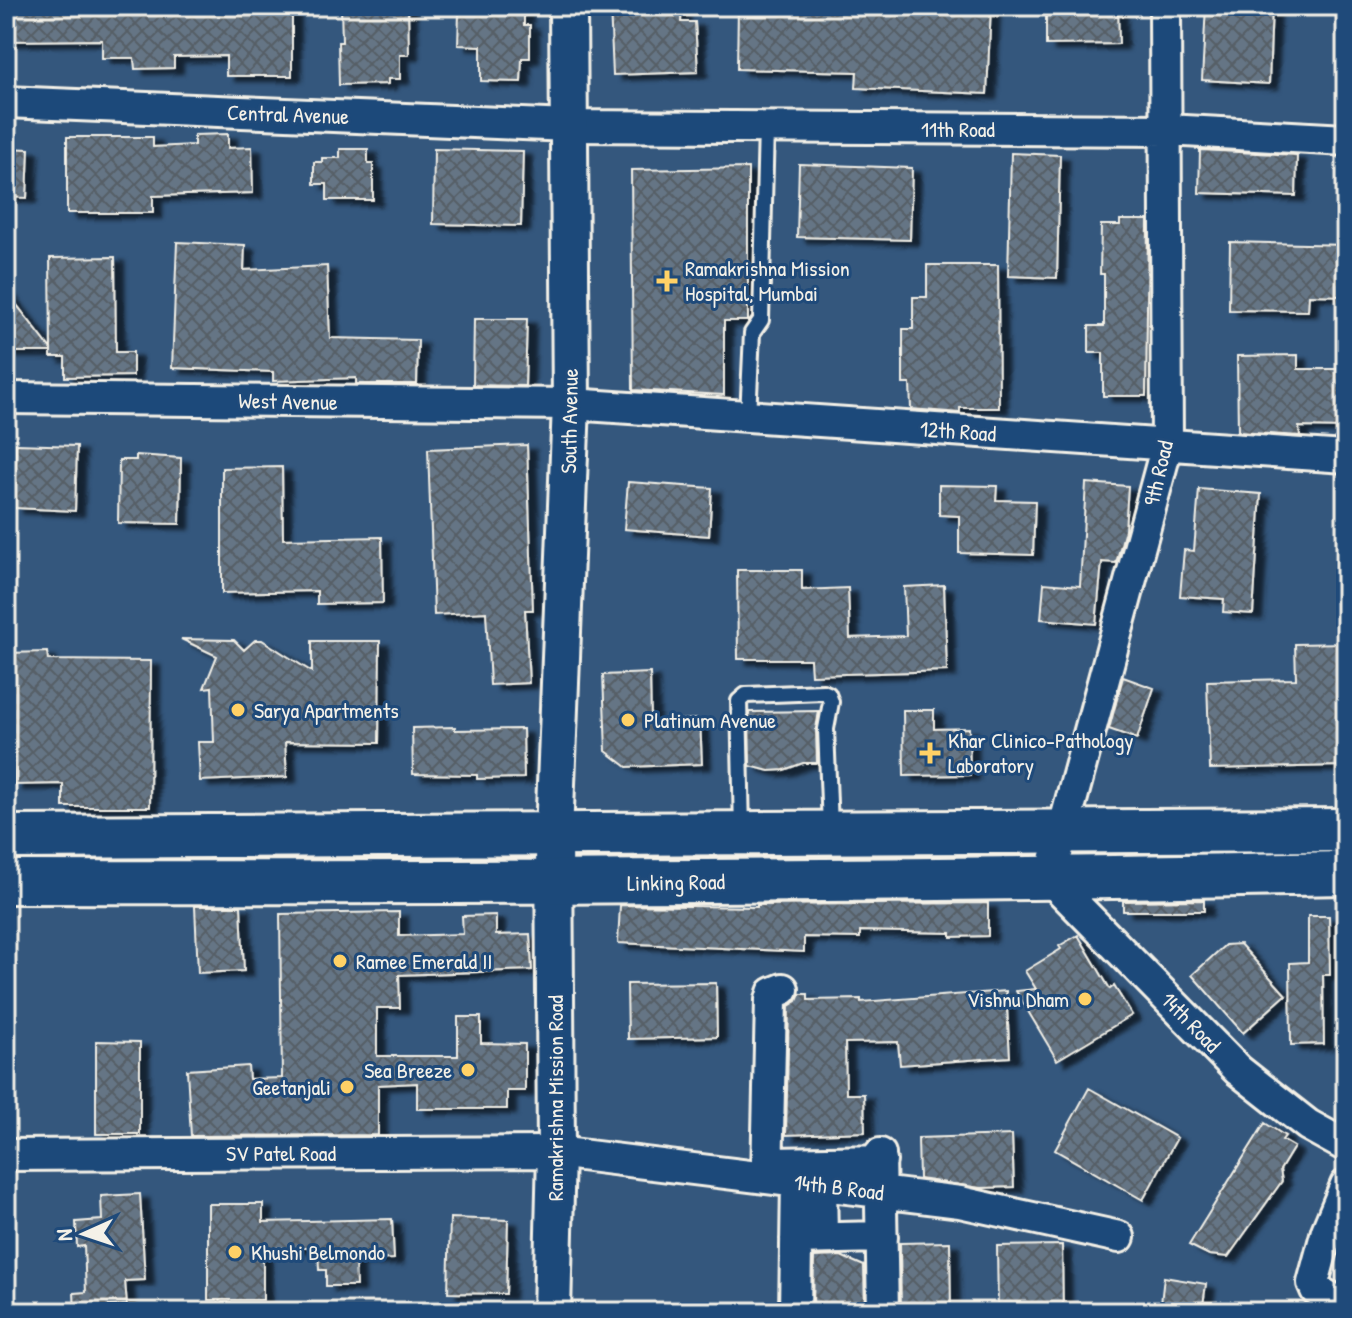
<svg xmlns="http://www.w3.org/2000/svg" width="1352" height="1318" viewBox="0 0 1352 1318" font-family="'Patrick Hand',sans-serif">
<defs>
<pattern id="building-cross-hatch" width="8" height="8" patternUnits="userSpaceOnUse" patternTransform="scale(2)"><rect width="8" height="8" fill="#657585"/><path d="M0 0l8 8M0 8l8-8" fill="none" stroke="#575e66"/></pattern>
<filter id="shadow"><feDropShadow dx="9" dy="5" stdDeviation="2" flood-color="#0009"/></filter>
</defs>
<rect width="100%" height="100%" fill="#34577d"/>
<filter id="ink" filterUnits="userSpaceOnUse"><feTurbulence type="fractalNoise" baseFrequency=".0125" numOctaves="2"/><feDisplacementMap in="SourceGraphic" scale="16" xChannelSelector="R" yChannelSelector="G"/><feConvolveMatrix kernelMatrix="1 2 1 2 8 2 1 2 1" color-interpolation-filters="sRGB"/></filter>
<g filter="url(#ink)">
<path fill="url(#building-cross-hatch)" stroke="#f4f1e8" stroke-width="2" filter="url(#shadow)" d="M28 6H292V76H226V56L174 57V68L135 69 134 58H102V40L6 41V8Z
M341 6H408L409 55H400V79H388V84L339 85 338 42H342Z
M477 6H524V25H530V58H522L521 82 481 81V46L458 45 459 13Z
M610 6H682L681 22H695L698 72 613 75Z
M738 6H991L987 94 856 88 857 72 737 69Z
M1046 6H1118L1119 44 1046 45Z
M1206 6H1272L1269 84 1202 80Z
M228 134V148L252 147 253 193 153 196V213H67V137H153V147L194 145V135Z
M6 148 29 149 27 198 6 197Z
M340 149H368V164H373V200H327V184H314V162H322V158H340Z
M434 149 523 151 521 226 433 224Z
M1200 150 1297 155 1296 196 1199 193Z
M1011 153 1060 155 1057 278 1008 276Z
M799 164 912 168 910 240 797 237Z
M748 168V321H724V395L633 390 631 170Z
M1120 220H1148L1146 396H1103V353H1089V326H1104V274H1100L1101 225H1120Z
M177 242 245 245 244 270 327 266 330 338 418 340 417 384H356V378L273 381V372L172 368Z
M1230 242 1346 245V296L1309 295 1308 311 1229 310Z
M115 257 116 352H133V376L65 377V357H51V352H6V291L51 349 50 258Z
M927 265H998L999 408H960V413L911 409 910 384H903V329H913V297H927Z
M474 319H527L525 386 473 385Z
M1298 355V369H1346V428L1299 427 1300 436 1238 432 1237 356Z
M16 444 77 446 75 511 14 508Z
M527 445 533 610H525L529 683 490 685 486 612 434 615 428 449Z
M136 455 181 458 180 524 118 523 119 460H136Z
M282 467 283 539 382 537 383 603 317 604V591L222 593V468Z
M628 482 712 488 709 536 624 529Z
M1086 483 1128 486 1125 530 1116 563 1102 562 1096 624 1041 619 1044 583 1080 586Z
M939 485 997 486 996 500 1035 501 1033 555 959 553V516L939 515Z
M1199 489 1261 494 1253 614 1223 612 1224 599 1180 596 1184 550 1194 551Z
M737 570H802V590L848 588 850 638 906 636 904 587 944 585 947 671 811 675 810 659H738Z
M181 639 234 640 244 650 255 640H262L312 672V641H380L379 743 285 742 287 777 200 781 198 742H214L212 687 204 688 217 656Z
M1346 643V671H1337L1339 766 1210 769 1207 681 1296 679 1295 644Z
M47 652 48 660 151 661 150 807H63V784L14 785 12 687H6V653Z
M650 673 651 721 700 719 702 764 627 767 606 751 603 675Z
M1123 677 1154 688 1137 739 1109 729Z
M903 710H934V729L969 728 970 775 904 776Z
M819 711 816 729 817 763H803L784 770 769 771 750 766 749 712Z
M455 727V730L523 729 524 778 477 779V775L413 774 412 728Z
M1204 900V911H1123V901Z
M988 903V936L951 937V933L860 931V938L804 937V952L618 943 620 905 757 907V905Z
M195 906H241L244 971 198 973Z
M399 912V936L463 934 462 916 496 915V935L530 934 532 970 399 975 400 1008H377V1056H458V1017H481V1043L525 1044V1091H507V1109H417V1083L378 1085V1135L191 1136 187 1070 248 1066 249 1079 282 1078 280 914Z
M1308 916H1329L1330 975H1323L1324 1044 1291 1045 1290 963 1308 962Z
M1078 935 1110 989 1114 986 1132 1015 1057 1060 1016 991 1036 989 1025 971 1061 949 1059 946Z
M1240 944 1286 995 1243 1033 1192 975 1225 945Z
M716 983 717 1037 628 1039 627 984Z
M1006 991 1010 1057 900 1065 898 1042 845 1043 846 1094H864L865 1132 786 1135 789 1006 797 1001 800 994H808V1000L861 999V1002Z
M96 1041 140 1042V1134H96Z
M1089 1088 1177 1138 1143 1200 1055 1150Z
M1265 1123 1285 1136 1282 1140 1294 1147 1280 1170 1282 1181 1228 1257 1209 1255 1189 1245Z
M1012 1135 1014 1187 981 1188 919 1179 918 1138Z
M140 1194 145 1280 125 1281 127 1305 108 1306 109 1312H75L74 1293 86 1292 84 1246 77 1247 76 1222 102 1220 101 1196Z
M208 1204H263V1222L392 1219 394 1259 355 1260 356 1286H326V1270H319L318 1248H263V1300H208Z
M450 1218 508 1220 506 1294 448 1293Z
M950 1242 951 1312H901L900 1243Z
M1062 1245 1063 1312H998L997 1246Z
M841 1256 864 1266 865 1312H813L814 1257Z
M1164 1277 1206 1284 1202 1312H1160Z"/>
<g fill="none" stroke-linecap="round" stroke-linejoin="round">
<g stroke="#f4f1e8" stroke-width="20">
<path id="service" d="M748 416 752 333 761 320 766 127
M742 830 739 701 746 695 823 692 828 694 831 702 826 729 830 827"/>
</g>
<g stroke="#f4f1e8" stroke-width="36">
<path id="minor" d="M1165 6 1167 445 1050 879 1238 1070 1308 1125 1346 1146
M6 102 569 126 1167 130 1346 140
M6 398 571 404 1346 457
M880 1154 883 1312
M6 1155 556 1152 960 1202 1119 1237
M773 1163 881 1161
M767 1178 771 1000 773 993 783 989
M821 1184 822 1238
M1346 1185 1327 1231 1313 1283 1316 1290 1346 1306
M796 1239 882 1237
M795 1312 797 1181"/>
</g>
<g stroke="#f4f1e8" stroke-width="42">
<path id="tertiary" d="M552 1312 556 1152 554 835 571 404 568 6"/>
</g>
<g stroke="#f4f1e8" stroke-width="48">
<path id="secondary" d="M6 837 1346 830
M6 882C453 883 899 882 1346 873"/>
</g>
<use href="#service" stroke="#1f4a7a" stroke-width="14"/>
<use href="#minor" stroke="#1f4a7a" stroke-width="30"/>
<use href="#tertiary" stroke="#1f4a7a" stroke-width="36"/>
<use href="#secondary" stroke="#1f4a7a" stroke-width="42"/>
</g>
</g>
<g fill="#ffd166" stroke="#1f4a7a" stroke-width="3">
<path d="M663 269h8v8h8v8h-8v8h-8v-8h-8v-8h8z"/>
<circle cx="238" cy="710" r="8"/>
<circle cx="628" cy="720" r="8"/>
<path d="M926 741h8v8h8v8h-8v8h-8v-8h-8v-8h8z"/>
<circle cx="340" cy="961" r="8"/>
<circle cx="1085" cy="999" r="8"/>
<circle cx="468" cy="1070" r="8"/>
<circle cx="347" cy="1087" r="8"/>
<circle cx="235" cy="1252" r="8"/>
</g>
<g text-anchor="middle" dominant-baseline="central" stroke-width="6" stroke-linejoin="round" paint-order="stroke">
<g font-size="22" fill="#f4f1e8" stroke="#1f4a7a">
<text transform="translate(288 114) rotate(2)">Central Avenue</text>
<text x="958" y="129">11th Road</text>
<text transform="translate(288 401) rotate(1)">West Avenue</text>
<text transform="translate(569 421) rotate(-89)">South Avenue</text>
<text transform="translate(958 431) rotate(4)">12th Road</text>
<text transform="translate(1158 473) rotate(-77)">9th Road</text>
<text transform="translate(676 882) rotate(-1)">Linking Road</text>
<text transform="translate(1191 1022) rotate(46)">14th Road</text>
<text transform="translate(555 1098) rotate(-90)">Ramakrishna Mission Road</text>
<text x="281" y="1153">SV Patel Road</text>
<text transform="translate(839 1187) rotate(7)">14th B Road</text>
</g>
<g font-size="22" fill="#f4f1e8" stroke="#1f4a7a" text-anchor="start">
<text x="685" y="268">Ramakrishna Mission<tspan x="685" dy="25">Hospital, Mumbai</tspan></text>
<text x="254" y="710">Sarya Apartments</text>
<text x="644" y="720">Platinum Avenue</text>
<text x="948" y="740">Khar Clinico-Pathology<tspan x="948" dy="25">Laboratory</tspan></text>
<text x="356" y="961">Ramee Emerald II</text>
<text x="1069" y="999" text-anchor="end">Vishnu Dham</text>
<text x="452" y="1070" text-anchor="end">Sea Breeze</text>
<text x="331" y="1087" text-anchor="end">Geetanjali</text>
<text x="251" y="1252">Khushi Belmondo</text>
</g>
</g>
<rect width="1352" height="1318" fill="none" stroke="#1f4a7a" stroke-width="32"/>
<rect x="16" y="16" width="1320" height="1286" fill="none" stroke="#f4f1e8" stroke-width="3" filter="url(#ink)"/>
<g transform="translate(84 1234) rotate(267)" stroke="#1f4a7a" stroke-width="6" paint-order="stroke">
<path d="M0-6L14 30L0 20L-14 30Z" fill="#f4f1e8"/>
<text y="-12" font-size="22" font-weight="bold" text-anchor="middle" fill="#f4f1e8">N</text>
</g>
</svg>
